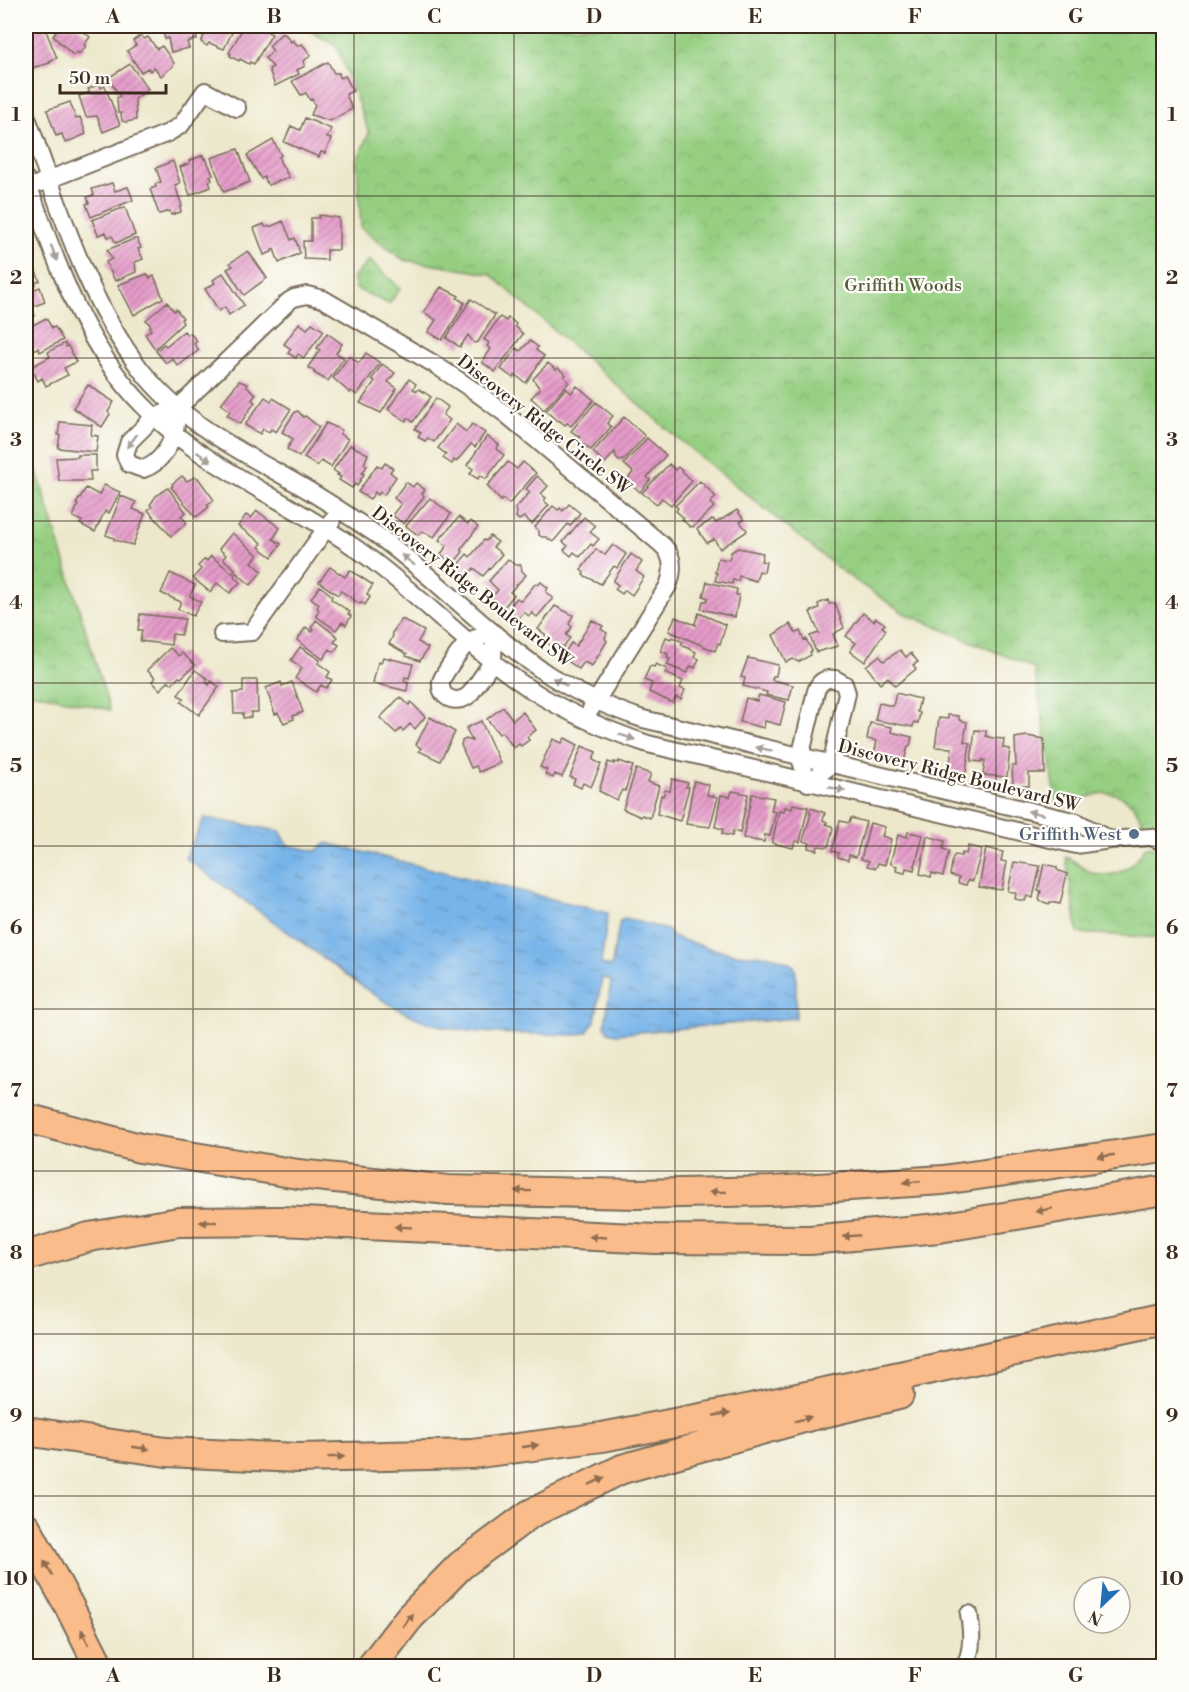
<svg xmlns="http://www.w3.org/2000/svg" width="1189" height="1692" viewBox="0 0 1189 1692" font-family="'Libre Bodoni',serif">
<defs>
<pattern id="park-crowns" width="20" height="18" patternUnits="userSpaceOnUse" patternTransform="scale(1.5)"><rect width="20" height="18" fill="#96cf82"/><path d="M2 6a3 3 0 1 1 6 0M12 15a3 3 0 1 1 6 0" fill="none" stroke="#82b270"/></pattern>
<pattern id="water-ripples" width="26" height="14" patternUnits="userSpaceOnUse" patternTransform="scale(1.5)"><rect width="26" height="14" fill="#77b4e9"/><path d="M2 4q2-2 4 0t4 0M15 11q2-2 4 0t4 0" fill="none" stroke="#6393bc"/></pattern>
<pattern id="building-hatch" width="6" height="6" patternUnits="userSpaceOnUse" patternTransform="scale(1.5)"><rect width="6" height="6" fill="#e59bc9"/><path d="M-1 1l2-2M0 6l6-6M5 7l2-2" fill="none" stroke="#bb7fa3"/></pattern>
</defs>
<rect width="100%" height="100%" fill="#fdfcf7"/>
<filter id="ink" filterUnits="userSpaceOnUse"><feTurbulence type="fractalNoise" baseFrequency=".0167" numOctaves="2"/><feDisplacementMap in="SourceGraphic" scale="12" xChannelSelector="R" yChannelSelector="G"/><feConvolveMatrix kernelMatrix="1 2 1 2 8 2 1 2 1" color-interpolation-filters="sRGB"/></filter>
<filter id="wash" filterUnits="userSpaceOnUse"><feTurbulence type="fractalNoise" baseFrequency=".008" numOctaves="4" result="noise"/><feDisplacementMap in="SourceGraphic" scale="24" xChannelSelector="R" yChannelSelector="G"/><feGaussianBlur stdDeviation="1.35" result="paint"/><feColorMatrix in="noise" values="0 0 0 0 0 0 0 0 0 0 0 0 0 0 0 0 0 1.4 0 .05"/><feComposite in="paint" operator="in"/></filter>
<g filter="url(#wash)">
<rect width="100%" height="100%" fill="#ede8cc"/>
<path fill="url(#park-crowns)" stroke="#687c50" stroke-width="1.5" d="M301 26H1157L1163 30V837L1144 827C1137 804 1120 787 1094 795 1078 800 1074 804 1057 804L1034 668 904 613 844 573 676 437 490 274 404 260 361 228 357 161 369 133 337 46Z
M369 260 400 288 389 304 355 288 354 277Z
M26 435 110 710 26 691Z
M1150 846 1163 852V938L1078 933 1066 857C1077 862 1085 871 1096 874 1118 879 1135 865 1144 848Z"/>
<path fill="url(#water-ripples)" stroke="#596f84" stroke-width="1.5" d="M204 818 280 831 288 845 316 851 327 843 608 913 601 964 611 967 620 921 625 918 668 930 672 937C693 943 715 951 736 954 760 957 772 951 794 966L796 974V1018L617 1034 608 1032 605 1026 611 980 602 978 595 1021 587 1032 578 1035C537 1033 484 1036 445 1027 397 1017 354 980 315 952 272 920 228 889 185 858Z"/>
<g id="blocks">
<path fill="url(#building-hatch)" d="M27 26H44L57 58 49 61 50 63 31 68 26 55V35L30 33Z
M59 26H77L90 37 84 45 86 47 79 54 77 52 73 55 53 36Z
M162 26H194L197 39 187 42 189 48 171 52 168 38 165 39Z
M204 26H235L224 49 209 43 207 46 201 42 204 36 200 34Z
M251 26H257L272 34 254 64 250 62 249 64 240 59 239 61 230 56 231 54 229 53 243 28 248 31Z
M282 33 286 35 291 42 293 40 298 46 302 44 311 55 304 61 305 66 297 70 299 74 275 86 269 69 273 67 265 58 273 51 269 46Z
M141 35 144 39 148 37 157 49 162 46 174 63 173 66 161 76 154 67 150 71 148 68 141 72 127 51 136 45 133 41Z
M328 62 334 73H339L340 78 345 76 353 91 346 94 352 109 330 121 311 115 315 105 312 99 310 100 306 93 301 95 292 81Z
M130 64 148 89 135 99 136 120 126 122 122 121 121 113H118L117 98 120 96 108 78Z
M100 84 101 88 105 86 120 125 103 132 97 116 86 117 79 96 90 92 88 89Z
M70 102 76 119 80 117 86 134 65 143 62 134 56 136 47 110Z
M305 118 331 129 327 138 331 139 325 153 321 152 319 157 284 142 291 126 300 130Z
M273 140 281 155 279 157 280 162 289 177 268 185 264 177 261 179 247 155Z
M238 149 250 182 224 192 211 158Z
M203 155 204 159 206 158 213 175 210 176 212 180 209 181 211 187 190 195 180 167 190 163 189 161Z
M173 161 180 183 175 185 182 206 180 207 181 212 171 215 170 211 159 214 150 189 156 187 155 184 161 182 156 168Z
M112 183 115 191 128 187 133 200 91 217 86 204 89 203 87 197 94 195 92 189Z
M125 207 135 235 116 243 112 236 108 237 106 232 98 235 92 220Z
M319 215 339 218V250H327V260L304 259 303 241H311V218H319Z
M283 221 291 240 295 238 300 253 279 263 274 249 272 250V252L264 255 254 228 264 224 265 227 272 226Z
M134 239H137L141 248 138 249 143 259 135 262 136 272 115 281 106 262 112 259 107 250Z
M248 251 267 278 244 295 227 269 233 266 230 263Z
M34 267 40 281 36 282V285L26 289V270Z
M223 273 244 305 229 315 225 307 219 311 205 289 215 283 213 280Z
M147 274 150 278 154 276 163 298 134 315 118 285Z
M40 287 45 302 32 307 35 316 26 319V293Z
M441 287 459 296 457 298 465 303 442 340 428 332 436 320 424 312Z
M471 299 495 315 478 342 474 343 468 335 460 347 446 338Z
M167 302 174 311 176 309 183 318 181 319 183 323 155 349 145 334 151 330 149 328 151 326 146 320Z
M500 317 506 321 508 318 510 319 516 324 515 326 523 334 495 372 482 362 491 349 487 346 489 343 484 339Z
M46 318 52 328 55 327 63 340 40 352 38 348 28 352 26 348V329Z
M299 323 307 329 312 323 324 331 304 358 298 354 296 358 288 353 291 349 284 344Z
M184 331 187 335 190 333 197 341 194 344 199 350 178 366 172 358 166 363 156 351 164 344 166 346Z
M327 333 342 344 336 353 344 358 328 381 314 373 315 372 308 367 320 350 317 348Z
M530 341 538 347 536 350 544 356 526 383 515 375 513 378 501 369 516 348 520 351Z
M65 343 66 347 68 346 76 362 64 368 68 375 46 386 42 378 38 381 31 367 50 357 48 352Z
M366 353 380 363 357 395 351 391 350 393 333 378 349 356 359 363Z
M548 363 556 370 558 368 566 375 564 377 569 382 544 410 531 398 540 389 533 379Z
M382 364 395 373 388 382 397 388 381 413 360 403 375 381 372 379Z
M409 379 416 384 413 389 417 391 419 389 431 397 413 422 408 418 406 421 388 409Z
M239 381 247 384V387L256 394 252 400 255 402 240 424 227 415 230 411 221 404Z
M88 385 114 402 108 412 110 414 102 427 73 408Z
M577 386 594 400 571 426 567 423 565 425 560 421 556 420 546 411 566 388 571 393Z
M265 397 271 401 273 398 291 409 276 432 271 429 269 432 263 429 260 434 245 425Z
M436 398 448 407 443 415 450 420 434 442 428 438 425 441 418 437 421 433 415 429Z
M596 402 613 416 607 423 611 427 591 450 578 440 580 437 571 431Z
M298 411 303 417 305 416 319 427 299 457 287 449 293 439 282 432 295 412Z
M624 417 645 436 624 460 619 461 616 458 615 452 605 463 593 452Z
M60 422 92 425 91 435 98 436 96 452 58 448 60 435H58Z
M326 423 342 430 340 434 348 439 331 467 321 461 317 466 304 458Z
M456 424 466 432 472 424 485 433 475 447 471 444 456 462 454 460 452 464 443 458 446 454 438 448Z
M487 436 499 445 496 449 504 455 486 479 480 475 478 479 470 474 473 469 467 465Z
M647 438 666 455 647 477 650 480 640 492 627 480 633 472 624 464Z
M350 445 368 454 364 464 367 466 362 473 364 474 357 486 355 484 352 488 339 480 341 477 337 475 339 474 333 470Z
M78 455H96V471H90L91 481H59L56 458 78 457Z
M508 462 517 469 523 462 536 473 509 504 503 499 501 501 487 486Z
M385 463 393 468 390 472 396 477 384 495 380 492 378 495 375 492 370 499 358 492 377 465 382 468Z
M669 464 675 470 678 467 692 481 671 505 662 498 657 504 642 493Z
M182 476 187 481 195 477 198 478 214 500 207 505 209 507 196 517 171 487 173 486 172 484Z
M537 476 548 486 541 494 546 498 544 501 549 505 532 524 524 517 519 520 516 517 517 511 515 509 530 492 526 489Z
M700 481 716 497 710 503 714 507 693 527 692 526 690 527 682 519 684 518 676 511 678 508 675 506Z
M406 482 413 487 416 483 425 490 422 494 424 496 404 524 392 515 401 504 394 498Z
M104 485 120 492 109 513 105 511 95 532 80 524 82 521 73 517 78 505 76 504 86 488 99 495Z
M168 488 186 512 181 516 187 523 171 536 148 510 152 507 150 505 156 496Z
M121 496 136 502 133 509 145 514 133 545 114 540V538L106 535Z
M430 498 451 514 434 537 422 531 418 535 406 526Z
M569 504 580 513 570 526 568 524 553 542 546 537H542L539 535V531L535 527 553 506 558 510 560 508 563 511Z
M737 510 744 520 740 522 747 530 746 532 720 549 714 539 707 543 697 529 713 519 716 523Z
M257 511 280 528 273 539 281 544 272 557 259 547 262 543 238 526 246 515 251 518Z
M459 517 468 524 471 521 478 527 461 549 463 552 453 564 441 554 447 546 439 540Z
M584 517 595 526 590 532 599 539 593 546 591 544 580 557 574 552 571 556 564 550 568 546 563 542Z
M232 533 258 555 252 562 262 571 251 585 234 571 235 569 223 559 226 555 219 549Z
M490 536 498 542 493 547 502 554 483 576 474 568 467 577 456 567 467 554 470 557 484 540 486 541Z
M613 545 626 554 617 568 614 566 601 584 583 575 584 573 581 570 596 549 605 555Z
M738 548 763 553 761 561 766 562 764 572 759 571 756 581 739 576 738 581 733 580 732 584 715 581 717 573H715L718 558 729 560 731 552Z
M631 554 642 562 636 571 644 577 632 595 625 590 622 594 615 589 618 585 613 581Z
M211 556 235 575 234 577 240 582 230 593 217 583 210 592 193 578 201 569 198 566 205 559 207 561Z
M508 559 515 565H521L522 571 526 575 510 592 514 595 503 608 491 598 498 590 489 581Z
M330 567 345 577 350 570 373 585 367 594 370 597 365 605 361 602 360 604 341 591 338 595 319 582Z
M170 573 195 585 190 596 201 602 193 616 178 609 181 602 161 593Z
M541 582 548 588 546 592 553 598 537 617 532 613 529 616 524 612 518 619 507 610 517 598 521 601 536 583 538 585Z
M707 582 737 589 736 595H739L735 617 701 609 703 601H707L708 598 703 596Z
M320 586 330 594 332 596 331 599 350 612 348 614 351 616 346 625 342 622 336 630 316 616 319 610 317 608 319 604 311 598Z
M828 600 829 604 835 603 844 628 833 634 838 646 816 652 810 636 819 633 810 612 819 608 818 604Z
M555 606 573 615 569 624 572 627 566 635 570 638 563 647 560 645 556 649 543 640 546 635 538 629Z
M699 613 726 625 720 644 718 643 715 651 669 631 675 617 696 625 695 623Z
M863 613 874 621 876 618 885 624 882 627 886 630 865 662 850 651 856 643 846 636Z
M140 614 185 619 181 635 172 634 171 645 140 641 142 630H138Z
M402 619 424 631 418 642 428 648 420 661 406 656 407 654 389 644 393 636 392 633Z
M316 620 338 637 334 642 339 645 334 652 330 649 323 659 297 640 306 627 312 632 314 630 311 628Z
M592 620 603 626 601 629 607 633 605 638 607 641 592 666 584 662 579 669 562 657 571 643 576 646Z
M790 624 796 633 800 631 804 640 806 639 812 651 810 652 811 655 798 662 793 659 786 662 773 635Z
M666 637 671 639 672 637 683 642 681 645 696 652 694 657 699 659 695 668 691 666 687 673 667 665 670 659 667 658 668 654 661 651Z
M300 647 320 660 318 663 330 672 327 677 332 680 326 688 321 685 316 692 295 678 302 668 291 660Z
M170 648 179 656 182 653 195 665 181 678 179 677 172 684 169 681 160 690 152 681 155 678 147 670Z
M900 650 906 657 911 653 918 662 913 665 916 669 895 686 888 677 880 684 866 666 879 656 884 661Z
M383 657 413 664 409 678 405 677 404 681 408 682 407 691 373 683 378 662 381 663Z
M748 658 778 665 776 676H773L772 680 793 685 789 700 766 695 767 692 743 686 745 678 741 677Z
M656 664 667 669 665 673 683 681 680 688 685 690 681 699 676 697 673 703 649 692 652 683 644 680 650 666 654 667Z
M195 670 208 679 206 682 209 685 211 681 219 687 199 715 181 702 184 698 178 695Z
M243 680H257L258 712H251V717L243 718V713H234L233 693 243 692Z
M281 682 282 686 292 682 303 712 293 716 294 719 284 723 278 713 275 714 266 688Z
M896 693 920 699 917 712 920 713 918 723 914 722 913 727 875 720 879 703 893 706Z
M759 695 786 702 780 725 765 721 764 728 740 722 746 698 757 701Z
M400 697 409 705 411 702 425 717 415 729 410 724 403 731 401 729 396 733 380 718Z
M503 707 513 720 523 712 536 730 527 737 529 740 521 746 519 744 514 748 502 732 499 734 487 719Z
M948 715 959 716V720L967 722 964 742 970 743 966 773 949 771 952 748 935 747 939 718 948 719Z
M430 717 455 732 440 761 419 751 421 748 416 745Z
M481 721 500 763 479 772 476 766 471 768 461 745 462 741 466 739 472 741 466 728Z
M870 723 892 727 891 732 912 737 910 746H908L904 762 874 755 877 741 867 739Z
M975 730 986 731V736L992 738 1004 739 1003 748 1010 749 1007 777 983 775 985 760H982V762L971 761Z
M1027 736 1044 739 1045 773H1029V786H1013L1012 766H1016L1015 738Z
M565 738 578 745 562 777 555 774 553 778 545 774 547 770 540 767 553 739 562 743Z
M582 746 596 752 593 760 601 764 591 787 583 783 581 788 573 784 575 779 570 777Z
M619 761 633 766 625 791 622 790 617 800 599 791 608 762 614 764V762L619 763Z
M636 769 651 774 648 782 659 786 650 818 642 815 641 817 623 809Z
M672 779 688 783 686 787H689L680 821 657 814 661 795 663 796 665 790 670 791Z
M694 781 709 785 707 795 718 797 710 827 686 824Z
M732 791 748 794 740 833 733 831 732 836 722 834 723 829 715 827 721 795 730 797Z
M752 794 774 798 771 811 776 812 770 836 765 835 764 842 743 838Z
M793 804 808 807 800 842 795 841 793 848 772 843 779 811 784 812 785 807 792 809Z
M811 808 825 813 823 820 827 822 826 824 832 826 833 829 828 847 818 846 817 850 808 848 810 843 803 841 811 814 809 813Z
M851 818 866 822 856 857 849 855 848 860 838 857 839 853 832 851 840 821 849 823Z
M870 823 885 827 882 836 891 839 885 865 878 863 876 868 867 866 869 861 861 859Z
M908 832 923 835 914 870 906 868 905 873 896 871 897 866 891 864V860L898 835 907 837Z
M927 836 945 841 943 849 949 851 943 876 932 873 931 877 920 874Z
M968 846 982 849 973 881 968 880 966 885 958 883 959 878 950 875 953 857 955 855 961 856 962 853 966 854Z
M986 848 1003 852 1001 861 1007 862 1002 890 979 887Z
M1014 862 1040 866 1033 898 1027 896 1025 901 1015 899 1016 893 1008 891Z
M1044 864 1057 867V870L1067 874 1060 904 1050 902V904L1040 901 1039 899 1041 891 1038 890Z"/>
</g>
</g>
<g filter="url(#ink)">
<use href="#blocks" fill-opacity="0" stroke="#796c5b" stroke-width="1.5"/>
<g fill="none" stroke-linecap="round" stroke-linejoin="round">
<g stroke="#796c5b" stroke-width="20">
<path id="minor" d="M26 115C58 201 84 296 141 370 183 424 243 452 301 486 327 501 352 518 377 535 437 578 487 634 549 675 578 694 610 708 643 719L1077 822 1110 840
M26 179C53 252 77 328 128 389 191 464 284 496 361 552 420 594 469 649 530 689 567 713 606 730 648 744L1076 845 1110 840 1151 837 1164 843
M40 183 168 133 181 125 205 91 237 108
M176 424C174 441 161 464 143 469L129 464 125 455 129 442 154 417 178 408 289 301 294 298 307 295 323 299 434 364 473 390 507 415 661 544C674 555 674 570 668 586L591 709
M494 633 493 661 470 694C459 705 439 700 441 682 443 674 465 643 471 640 478 637 487 635 494 633Z
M222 634 252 632 332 520
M835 679 844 684 847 693 831 765 808 783 800 758 816 691C819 682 825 678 835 679Z
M965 1666C973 1649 972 1632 969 1614"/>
</g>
<g stroke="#796c5b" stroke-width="32">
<path id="motorway" d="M26 1118 140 1148 298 1174 448 1190 637 1194 771 1191 943 1180 1164 1148
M26 1256 89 1237 179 1222 281 1221 656 1239 810 1240 939 1228 1164 1190
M26 1431 166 1452 299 1458 472 1454 602 1437 737 1411 1164 1319
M26 1527 70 1608 99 1666
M372 1666 409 1618 460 1566 530 1514 622 1469 807 1417 899 1395"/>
</g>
<use href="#minor" stroke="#fff" stroke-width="16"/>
<use href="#motorway" stroke="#f9bc8a" stroke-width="28"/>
</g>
<defs><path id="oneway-solid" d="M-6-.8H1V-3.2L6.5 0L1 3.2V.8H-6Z" transform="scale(1.5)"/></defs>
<g fill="#a79f9a">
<use href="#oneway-solid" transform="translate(54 253) rotate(69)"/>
<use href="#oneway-solid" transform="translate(132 441) rotate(127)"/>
<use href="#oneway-solid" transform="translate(204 457) rotate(33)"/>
<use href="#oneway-solid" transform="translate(408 560) rotate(-142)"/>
<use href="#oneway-solid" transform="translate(560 682) rotate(-150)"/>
<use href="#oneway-solid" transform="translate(627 737) rotate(19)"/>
<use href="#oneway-solid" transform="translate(764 749) rotate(-167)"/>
<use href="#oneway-solid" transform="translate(837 789) rotate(13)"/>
<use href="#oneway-solid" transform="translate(1036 813) rotate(-167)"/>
</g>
<g fill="#906c4f">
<use href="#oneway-solid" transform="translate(1106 1156) rotate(172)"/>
<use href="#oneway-solid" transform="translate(912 1182) rotate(176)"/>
<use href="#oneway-solid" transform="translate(523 1191) rotate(-179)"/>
<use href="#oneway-solid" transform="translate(718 1192) rotate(179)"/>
<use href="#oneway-solid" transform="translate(1044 1210) rotate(170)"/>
<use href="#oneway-solid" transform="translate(208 1222) rotate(180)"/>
<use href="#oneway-solid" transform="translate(403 1227) rotate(-177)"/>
<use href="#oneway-solid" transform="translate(851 1236) rotate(175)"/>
<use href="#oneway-solid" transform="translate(598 1237) rotate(-177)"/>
<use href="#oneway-solid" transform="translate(722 1414) rotate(-11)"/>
<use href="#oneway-solid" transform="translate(803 1419) rotate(-15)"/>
<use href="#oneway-solid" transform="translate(530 1446) rotate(-8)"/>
<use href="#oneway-solid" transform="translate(141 1448) rotate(8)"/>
<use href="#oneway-solid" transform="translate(336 1457) rotate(-1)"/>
<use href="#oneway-solid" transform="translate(597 1481) rotate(-26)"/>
<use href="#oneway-solid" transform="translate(48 1568) rotate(-119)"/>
<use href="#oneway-solid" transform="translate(408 1620) rotate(-50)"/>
<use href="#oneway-solid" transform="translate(85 1637) rotate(-117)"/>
</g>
</g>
<path fill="none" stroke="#3b2a1e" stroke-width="1.5" stroke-opacity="0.55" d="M193 26V1666M354 26V1666M514 26V1666M675 26V1666M835 26V1666M996 26V1666M26 196H1164M26 358H1164M26 521H1164M26 683H1164M26 846H1164M26 1009H1164M26 1171H1164M26 1334H1164M26 1496H1164"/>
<circle fill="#5c6f8a" stroke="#fdfcf7" stroke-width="2" cx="1134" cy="834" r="6"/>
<g text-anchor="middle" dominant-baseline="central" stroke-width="4.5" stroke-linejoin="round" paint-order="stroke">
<g font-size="18" fill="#565c3c" stroke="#fdfcf7">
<text x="903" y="285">Griffith Woods</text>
</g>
<g font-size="18" fill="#3b2a1e" stroke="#fdfcf7">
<text transform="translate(544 425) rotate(38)">Discovery Ridge Circle SW</text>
<text transform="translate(472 587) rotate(38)">Discovery Ridge Boulevard SW</text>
<text transform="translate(959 776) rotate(14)">Discovery Ridge Boulevard SW</text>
</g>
<g font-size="18" fill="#4e5e75" stroke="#fdfcf7" text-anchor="end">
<text x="1122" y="834">Griffith West</text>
</g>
</g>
<rect width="1189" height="1692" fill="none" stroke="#fdfcf7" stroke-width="66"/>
<g transform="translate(1102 1605) rotate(206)"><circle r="28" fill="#fdfcf7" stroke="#afa8a0" stroke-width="1.5"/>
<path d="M0-4.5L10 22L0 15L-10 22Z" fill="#1f6fb2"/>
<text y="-9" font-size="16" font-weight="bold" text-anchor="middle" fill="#3b2a1e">N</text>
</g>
<path d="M60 84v9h106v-9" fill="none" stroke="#3b2a1e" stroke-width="3"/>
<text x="69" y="84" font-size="18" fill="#3b2a1e" stroke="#fdfcf7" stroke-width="4.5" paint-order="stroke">50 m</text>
<rect x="33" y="33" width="1123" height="1626" fill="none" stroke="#3b2a1e" stroke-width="2"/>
<g font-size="20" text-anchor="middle" font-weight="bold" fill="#3b2a1e">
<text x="113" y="23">A</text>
<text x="274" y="23">B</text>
<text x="434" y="23">C</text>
<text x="594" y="23">D</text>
<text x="755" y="23">E</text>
<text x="915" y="23">F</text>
<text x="1076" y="23">G</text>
<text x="16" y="121">1</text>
<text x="1172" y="121">1</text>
<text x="16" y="284">2</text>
<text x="1172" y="284">2</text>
<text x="16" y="446">3</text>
<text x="1172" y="446">3</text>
<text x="16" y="609">4</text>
<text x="1172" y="609">4</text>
<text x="16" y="772">5</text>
<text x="1172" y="772">5</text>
<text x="16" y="934">6</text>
<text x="1172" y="934">6</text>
<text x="16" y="1097">7</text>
<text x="1172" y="1097">7</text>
<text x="16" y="1259">8</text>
<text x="1172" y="1259">8</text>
<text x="16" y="1422">9</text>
<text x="1172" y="1422">9</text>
<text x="16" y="1585">10</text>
<text x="1172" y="1585">10</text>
<text x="113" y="1682">A</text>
<text x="274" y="1682">B</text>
<text x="434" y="1682">C</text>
<text x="594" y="1682">D</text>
<text x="755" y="1682">E</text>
<text x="915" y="1682">F</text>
<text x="1076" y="1682">G</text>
</g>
</svg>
